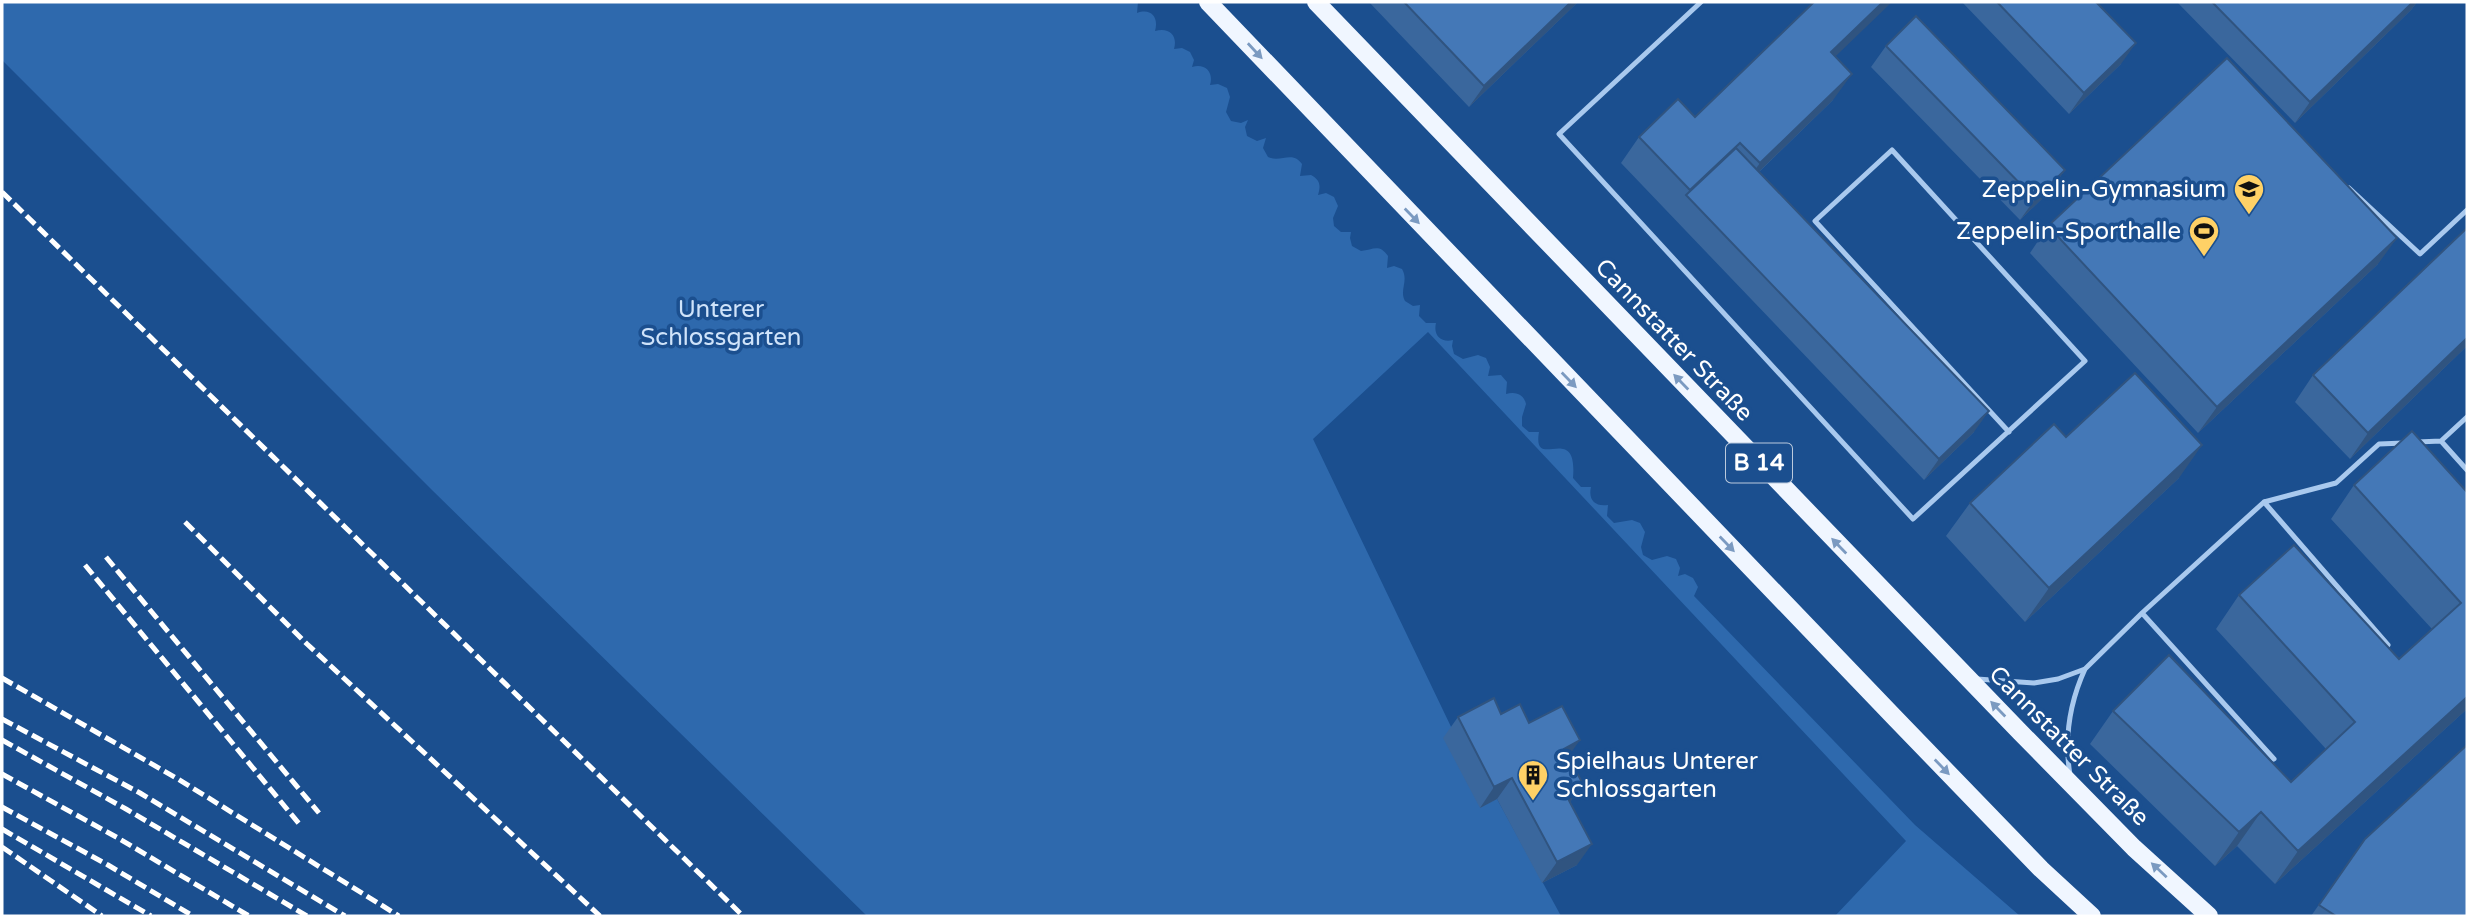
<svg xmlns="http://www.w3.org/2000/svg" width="2469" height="918" viewBox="0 0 2469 918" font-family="'Varela Round',sans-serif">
<rect width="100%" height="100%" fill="#1b4f8f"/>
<path fill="#2e69ad" d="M2 2H1138L1137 13C1151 8 1159 17 1155 31 1169 27 1178 35 1174 49L1182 48 1190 52 1194 60 1192 67C1205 63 1214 72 1210 85L1218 84 1227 88 1230 97 1226 112 1231 121 1241 123 1248 120 1245 127 1247 136 1257 141 1266 138 1263 148 1268 157C1281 163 1292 150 1302 164L1300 176 1311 175C1320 180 1321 185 1318 195L1326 193 1334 197 1338 206 1333 218 1334 226 1341 232H1351L1350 238 1352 246 1361 251C1373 250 1379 243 1388 256L1387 268 1394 266 1402 269C1409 281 1399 290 1405 301L1413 306 1420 305 1419 316 1426 323H1436C1433 335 1441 343 1453 340L1452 346 1454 354 1463 359 1478 355 1486 358 1490 367 1488 376 1501 375 1507 382 1506 394C1515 391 1524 394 1526 404L1522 417V426L1529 432H1539C1532 473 1578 420 1573 478L1581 487H1591C1588 500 1595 507 1608 505L1607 516 1614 523 1632 520 1640 523 1645 532 1641 547 1643 555 1652 560 1667 556 1676 559 1680 568 1678 576 1685 574 1693 578 1698 587 1694 596 1915 825 2020 916H1835L1906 841 1428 332 1313 439 1454 733 1497 799 1561 916H867L433 491 2 60Z"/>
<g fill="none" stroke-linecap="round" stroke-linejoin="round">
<path stroke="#a9c9ee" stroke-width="5" d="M1701 2 1559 134 1913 519 2085 361 1892 150 1815 221 2009 432
M2349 188 2420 254 2467 210
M2467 417 2441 441 2467 470
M2417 442 2441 441
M2264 502 2388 645
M2142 613 2274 759
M1977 679 2034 683 2058 679 2085 669 2142 613 2264 502 2336 483 2379 444 2404 443
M2070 775C2064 738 2069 704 2085 669"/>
<path stroke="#f0f6ff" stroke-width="18" d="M1208 2 1895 718 2041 869 2092 916
M1316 2 2020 732 2134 848 2209 916"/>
<path stroke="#fff" stroke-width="5" stroke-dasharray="12 5" stroke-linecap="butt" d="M2 192 743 916
M185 522 307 644 600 916
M106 557 319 813
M85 565 301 826
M2 678 178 779 399 916
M2 719 140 793 345 916
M2 740 126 809 307 916
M2 774 118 838 249 916
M2 807 108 865 193 916
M2 829 151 916
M2 847 102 916"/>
</g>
<path fill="#3a679d" d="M1369 2H1578L1469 107Z
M1962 2H2096L2121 64 2069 114Z
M2177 2H2417L2411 10 2295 123Z
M1886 46 2065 170 2050 191 2020 220 1871 67Z
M1835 57 1833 100 1759 172 1974 432 1924 480 1621 163 1639 137 1695 117Z
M2048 226 2378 264 2198 433 2030 253Z
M2467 346 2350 459 2295 402 2313 375Z
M2066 437 2179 478 2025 622 1946 536 1970 503Z
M2354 485 2467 492V709L2275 884 2237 846 2215 866 2090 744 2113 711 2291 782 2326 749 2216 629 2239 595 2399 659 2432 629 2331 519Z
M1458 717 1529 723 1568 756 1583 784 1570 802 1577 865 1542 883 1497 799 1480 808 1443 738Z
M2365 839 2467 916H2311Z"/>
<path fill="#305480" d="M1571 2H1578L1469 107 1484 86Z
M1883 2H1892L1812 79 1831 52Z
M2413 2H2417L2411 10 2295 123 2310 102Z
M2136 43 2121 64 2069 114 2084 93Z
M1852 74 1833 100 1741 189 1760 163Z
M2065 170 2050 191 2020 220 2035 199Z
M2397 238 2378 264 2198 433 2217 407Z
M2467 338V346L2350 459 2368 433Z
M1989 411 1974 432 1924 480 1939 459Z
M2202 445 2179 478 2025 622 2049 588Z
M2467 697V709L2275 884 2298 851Z
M1580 740 1565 761 1564 749Z
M1512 778 1497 799 1480 808 1494 787Z
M1583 784 1568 805 1565 793Z
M2261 812 2237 846 2215 866 2239 832Z
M1592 844 1577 865 1542 883 1557 862Z"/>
<path fill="#4478b7" stroke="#305480" stroke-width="2" d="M1404 2H1571L1484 86Z
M1814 2H1883L1831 52 1852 74 1760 163 1740 143 1690 190 1639 137 1678 99 1695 117Z
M1997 2H2096L2136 43 2084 93Z
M2212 2H2413L2310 102Z
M1916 16 2065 170 2035 199 1886 46Z
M2227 58 2397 238 2217 407 2048 226Z
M1736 148 1989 411 1939 459 1686 195Z
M2467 228V338L2368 433 2313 375Z
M2135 373 2202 445 2049 588 1970 503 2054 424 2066 437Z
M2412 431 2467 492V697L2298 851 2261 812 2239 832 2113 711 2169 655 2291 782 2355 722 2239 595 2294 545 2399 659 2461 603 2354 485Z
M1494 698 1501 714 1520 704 1529 723 1562 706 1580 740 1564 749 1583 784 1565 793 1592 844 1557 862 1512 778 1494 787 1458 717Z
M2467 745V916H2336L2319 905 2365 839Z"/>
<defs><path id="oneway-solid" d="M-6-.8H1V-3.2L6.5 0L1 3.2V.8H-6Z" transform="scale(1.75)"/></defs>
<g fill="#7b9ac1">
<use href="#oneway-solid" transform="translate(1255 51) rotate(47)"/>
<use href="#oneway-solid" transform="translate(1412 216) rotate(46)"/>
<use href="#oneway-solid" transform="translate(1569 380) rotate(46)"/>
<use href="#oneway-solid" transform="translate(1681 382) rotate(-134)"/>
<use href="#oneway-solid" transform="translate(1727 544) rotate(46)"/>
<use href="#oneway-solid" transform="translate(1839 546) rotate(-134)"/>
<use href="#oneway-solid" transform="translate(1998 709) rotate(-134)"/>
<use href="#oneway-solid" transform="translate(1942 767) rotate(46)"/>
<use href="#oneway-solid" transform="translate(2159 870) rotate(-137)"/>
</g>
<defs>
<g id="school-pin" transform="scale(1.575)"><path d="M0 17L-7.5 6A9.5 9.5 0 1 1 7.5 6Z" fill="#ffd166" stroke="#1b4f8f"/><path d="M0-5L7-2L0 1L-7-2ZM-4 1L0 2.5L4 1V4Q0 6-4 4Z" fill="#111"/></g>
<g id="stadium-pin" transform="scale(1.575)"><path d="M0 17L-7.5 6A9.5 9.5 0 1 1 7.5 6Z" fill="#ffd166" stroke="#1b4f8f"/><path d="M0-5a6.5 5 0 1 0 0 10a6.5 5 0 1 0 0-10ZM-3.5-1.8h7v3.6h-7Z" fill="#111"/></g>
<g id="building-pin" transform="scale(1.575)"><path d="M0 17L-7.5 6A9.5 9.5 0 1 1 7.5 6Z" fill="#ffd166" stroke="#1b4f8f"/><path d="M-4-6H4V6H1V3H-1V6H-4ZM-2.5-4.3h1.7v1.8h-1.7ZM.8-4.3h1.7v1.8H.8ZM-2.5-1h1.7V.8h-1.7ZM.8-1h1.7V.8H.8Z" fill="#111"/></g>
</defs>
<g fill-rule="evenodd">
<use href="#school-pin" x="2249" y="189"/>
<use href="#stadium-pin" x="2204" y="231"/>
<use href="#building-pin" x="1533" y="775"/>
</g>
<g text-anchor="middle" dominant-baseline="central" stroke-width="7" stroke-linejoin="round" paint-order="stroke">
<rect fill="#1b4f8f" stroke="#bbcadd" stroke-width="2" x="1726" y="443.5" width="66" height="39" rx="5"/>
<g font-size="23" font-weight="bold" fill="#fff">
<text x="1759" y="463">B 14</text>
</g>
<g font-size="24" fill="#fff" stroke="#1b4f8f" text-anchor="end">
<text x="2226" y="189">Zeppelin-Gymnasium</text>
<text x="2181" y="231">Zeppelin-Sporthalle</text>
<text x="1556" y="761" text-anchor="start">Spielhaus Unterer<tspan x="1556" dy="28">Schlossgarten</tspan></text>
</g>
<g font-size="24" fill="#cfe3fa" stroke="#1b4f8f">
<text x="721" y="309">Unterer<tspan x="721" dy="28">Schlossgarten</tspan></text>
</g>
<g font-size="24" fill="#fff" stroke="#1b4f8f">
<text transform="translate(1674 340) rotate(46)">Cannstatter Straße</text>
<text transform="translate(2069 746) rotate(45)">Cannstatter Straße</text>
</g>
</g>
<rect width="2469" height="918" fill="none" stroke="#ffffff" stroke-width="7"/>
</svg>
